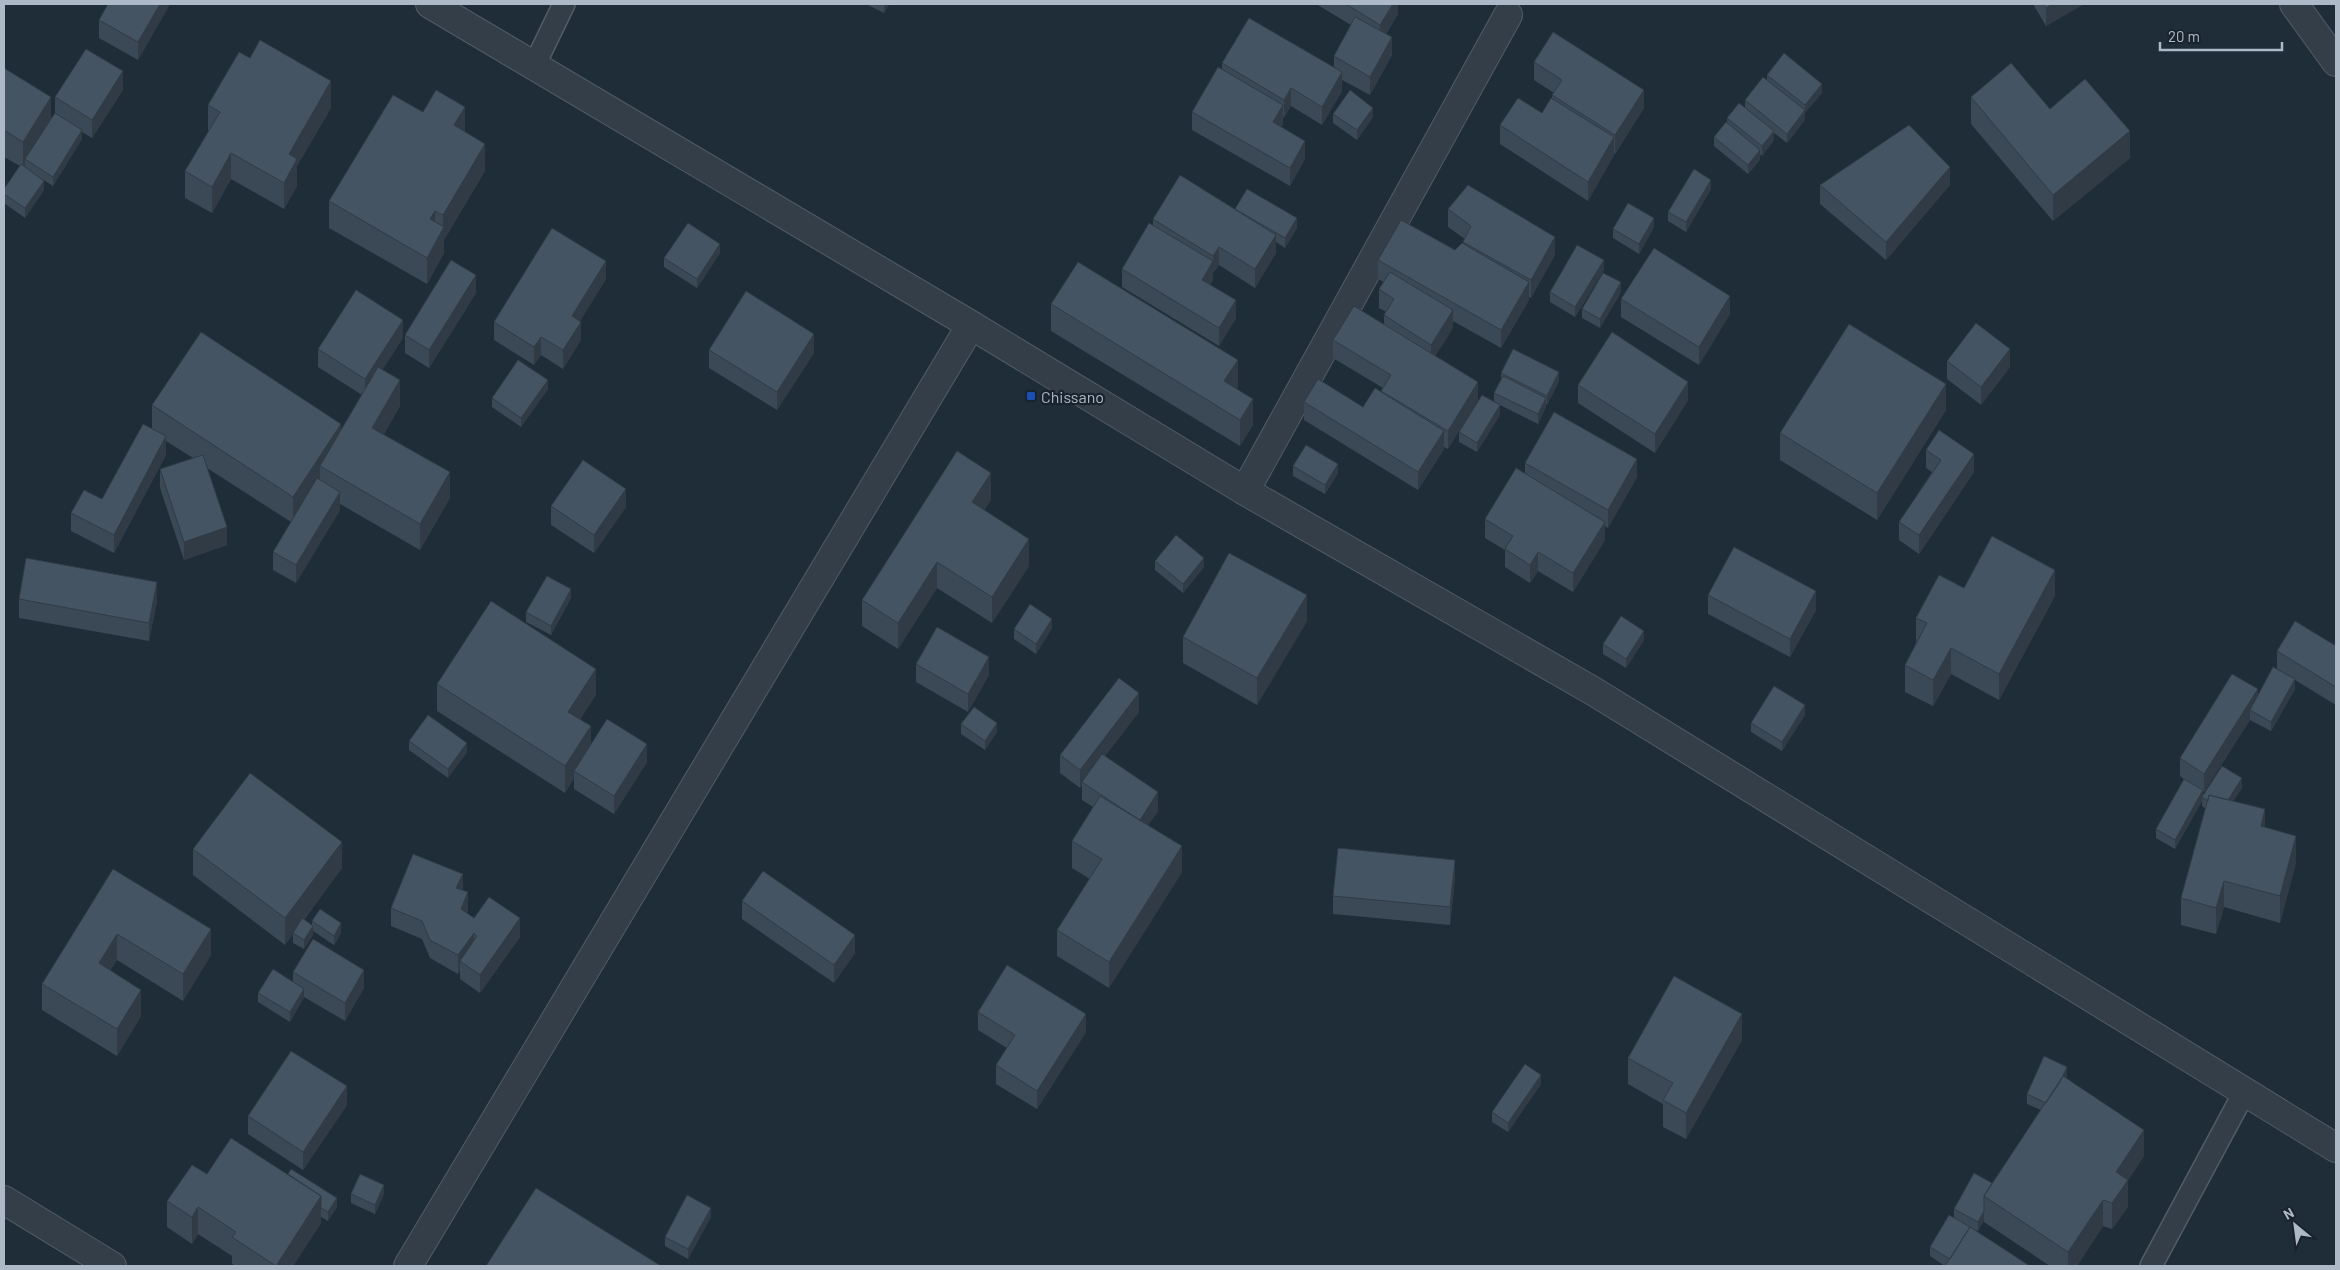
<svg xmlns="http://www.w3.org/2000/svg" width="2340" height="1270" viewBox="0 0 2340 1270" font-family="Barlow,sans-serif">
<rect width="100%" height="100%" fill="#1f2d39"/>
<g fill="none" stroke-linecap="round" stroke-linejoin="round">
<g stroke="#515c67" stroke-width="24">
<path id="lane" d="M534 66 564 4
M2151 1266 2245 1091"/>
</g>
<g stroke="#515c67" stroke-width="30">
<path id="street" d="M430 4 971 325 1245 491 1593 691 2336 1148
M2294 4 2336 62
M1245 491 1508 15
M4 1200 112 1266
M408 1266 971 325"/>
</g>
<use href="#lane" stroke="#333e49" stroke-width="21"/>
<use href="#street" stroke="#333e49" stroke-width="28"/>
</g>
<path fill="#3b4855" d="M108 4H170L138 60 99 38V20Z
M866 4H889L884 13Z
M1316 4H1398V14L1386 34 1392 55 1370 95 1342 80V91L1322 125 1291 106 1283 118V124L1281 127 1305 159 1290 186 1192 130V112L1222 69V63L1334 67V56L1351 25Z
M2033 4H2084L2046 26Z
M1534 62 1644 108 1615 154 1614 153V155L1588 201 1500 144V125L1542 113 1552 99V95L1554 93 1534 80Z
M4 68 51 118 55 113V97L123 90 92 138 82 132V139L53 186 42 179 44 190 25 218 4 203V189L20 166 4 157Z
M1767 75 1822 93 1805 113V120L1787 143 1774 133V140L1762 156 1760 154V160L1748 174 1714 146V137L1727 123V118L1745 108V100L1767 80Z
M1971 97 2050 109 2130 158 2053 221 1971 124Z
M208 105 331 108 297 166V186L284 209 231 179 212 213 185 198V171L208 132Z
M423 112 465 132 485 171 444 240V253L427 284 329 228V201Z
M1333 114 1373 117 1357 140 1333 123Z
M1820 185H1950L1886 260 1820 204Z
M1711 189 1686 232 1668 221V212Z
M1448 209 1555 255 1531 298 1529 297V300L1501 348 1453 321V328L1435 356 1478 400 1448 449 1444 447V449L1418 490 1304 420V402L1363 407 1381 392 1383 388 1333 358V340L1384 325V315L1386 312 1379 308V289L1384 282 1378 279V260L1455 250 1463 244V242L1465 239 1448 227Z
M1235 210 1297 228 1285 248 1276 242V253L1255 288 1219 265 1213 273V280L1210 285 1236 318 1219 346 1122 287V269L1153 225V219Z
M1654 227 1639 254 1613 238V229Z
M720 253 697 288 664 267V258Z
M1604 270 1575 317 1550 302V292Z
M606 279 580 321 581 340 563 369 541 355 534 365 494 340V322Z
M1621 292 1600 328 1582 318V309Z
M476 293 429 368 405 353V335Z
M1621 299 1730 314 1699 365 1621 317Z
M1051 304 1238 386 1237 389 1253 425 1240 446 1051 331Z
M403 338 382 370 400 406 384 434 450 498 420 550 340 504V510L296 583 273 570V552L291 522 207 468 227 545 184 560 160 488V469L193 458 166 441V455L114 553 71 531V513L102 499 152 429V405L341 430 362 395 318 367V349Z
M709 350 814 353 777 410 709 368Z
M1947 361 2010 367 1981 405 1947 379Z
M1501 373 1559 381 1547 405 1546 404V407L1538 424 1500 405V415L1477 452 1459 442V432L1494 402V393L1501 379Z
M1578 385 1688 400 1655 453 1578 403Z
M548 389 521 427 492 407V398Z
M1946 410 1877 520 1780 460V433Z
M1926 450 1974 472 1919 554 1899 540V522L1932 472 1926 468Z
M1525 463 1637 477 1608 528 1605 526V540L1573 592 1538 571 1530 583 1505 567V550L1485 538V519L1525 473Z
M1293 466 1338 473 1325 494 1293 476Z
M991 500 984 510 1029 566 992 623 937 588 898 649 862 626V600Z
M551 506 626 507 594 553 551 525Z
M1155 561 1204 567 1183 593 1155 570Z
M1964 588 2055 596 1999 700 1951 674 1933 706 1905 692V665L1916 644V618Z
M1708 595 1816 610 1790 657 1708 614Z
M571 598 551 635 526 622V612Z
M19 599 157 601 149 641 19 618Z
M1307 621 1257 705 1183 663V637Z
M1052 628 1036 654 1014 639V629Z
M1644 640 1626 668 1603 654V644Z
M2336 646V705L2295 680V689L2271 731 2250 720 2204 792 2203 791V796L2242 788 2233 801 2265 828 2296 863 2280 923 2224 907 2216 934 2181 925V898L2206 809 2202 806V801L2175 849 2156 838V829L2185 780 2180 776V758L2258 696 2277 669V651Z
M916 664 989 675 968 712 916 682Z
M437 684 596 695 580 719 591 744 647 762 614 814 574 789V778L565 793 437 711Z
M1139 712 1105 756 1158 811 1148 825 1182 872 1109 988 1057 956V930L1090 879 1072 868V841L1093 807 1082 800V785L1080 788 1060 773V755Z
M1805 715 1782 751 1751 732V723Z
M961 724 997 732 985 750 961 734Z
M409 741 467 752 448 778 409 750Z
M193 849 342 868 304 920 312 925V921L341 933 334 945 313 931V935L304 949 293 943V934L285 945 193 875Z
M113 869 211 955 183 1001 117 960 110 970 141 1016 117 1056 42 1010V984Z
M1455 878 1450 925 1333 914V896Z
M463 890 468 911 467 913 474 918 520 937 480 993 460 979V970L458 974 430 958 422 939 391 926V908Z
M742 901 855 953 834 983 742 919Z
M293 972 364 988 345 1021 304 997 290 1022 258 1002V993L293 982Z
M978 1012 1086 1032 1037 1109 996 1084V1065L1007 1048 978 1030Z
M1742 1040 1686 1139 1663 1127V1104L1628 1084V1058Z
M2067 1076 2066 1078 2144 1156 2128 1180V1207L2112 1229 2103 1226 2077 1266H2050L1984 1222V1220L1978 1231 1971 1228 1945 1266 1930 1256V1247L1954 1217V1209L1992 1183 2041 1110 2027 1104V1094Z
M1541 1084 1508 1132 1492 1122V1112Z
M347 1105 303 1170 248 1134V1116Z
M207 1174 337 1207 328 1221 321 1217V1223L293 1266H236L232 1264V1256L198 1234 192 1244 167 1227V1201Z
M351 1194H384L375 1214 351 1203Z
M711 1217 688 1259 665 1246V1237Z"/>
<path fill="#303b45" d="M160 4H170L138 60V42Z
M884 4H889L884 13Z
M1393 4H1398V14L1380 43V25Z
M2052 4H2084L2046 26V8Z
M1392 37V55L1370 95V77Z
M123 71V90L92 138V120Z
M1342 72V91L1322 125V107Z
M331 81V108L297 166V186L284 209V183L289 154Z
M1822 84V93L1805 113V120L1787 143V134L1805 111V105Z
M1291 88V106L1284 118V100Z
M1644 90V108L1615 154V135Z
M51 97V123L25 159V166L23 169V142Z
M1283 105V124L1273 141V122Z
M465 107V133L454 125Z
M1373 108V117L1357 140V130Z
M82 130V139L53 186V177Z
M1774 131V140L1762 156V146Z
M2130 131V158L2053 221V195Z
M1614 137V155L1588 201V182Z
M1305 141V159L1290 186V168Z
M485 144V171L444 240V253L427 284V258L443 229V215Z
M1760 150V160L1748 174V165Z
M231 153V179L212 213V187Z
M1950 167V185L1886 260V242Z
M1711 180V189L1686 232V222Z
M44 181V190L25 218V208Z
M435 211V237L430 219Z
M1297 218V228L1285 248V238Z
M1654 218V227L1639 254V244Z
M1276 235V253L1255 288V269Z
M1555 237V255L1531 298V280Z
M720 244V253L697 288V279Z
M1219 247V265L1213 273V280L1202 298V280L1213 262V256Z
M1604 260V270L1575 317V307Z
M606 261V279L572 334V316Z
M476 275V293L429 368V350Z
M1529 282V300L1501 348V330Z
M1621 282V292L1600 328V319Z
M1730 296V314L1699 365V347Z
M1236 300V318L1219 346V328Z
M1453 310V328L1431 363V345Z
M403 320V338L365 397V379Z
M581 322V340L563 369V350Z
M814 334V353L777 410V392Z
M541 337V355L534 365V347Z
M2010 349V367L1981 405V387Z
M1238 360V386L1224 408V381Z
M1559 372V381L1547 405V396Z
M400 380V406L372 454V428Z
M548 380V389L521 427V418Z
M1478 382V400L1448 449V431Z
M1688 382V400L1655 453V434Z
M1946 384V410L1877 520V493Z
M1546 398V407L1538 424V414Z
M1253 399V425L1240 446V420Z
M1500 405V415L1477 452V443Z
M341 424V450L320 466V482L293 524V497Z
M1444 431V449L1418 490V472Z
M166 436V455L114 553V535Z
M1974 454V472L1919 554V535Z
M1637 459V477L1608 528V510Z
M1338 464V473L1325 494V485Z
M450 472V498L420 550V524Z
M991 473V500L972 529V502Z
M626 489V507L594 553V535Z
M340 492V510L296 583V565Z
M1605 522V540L1573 592V573Z
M227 527V545L184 560V542Z
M1029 539V566L992 623V597Z
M1538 552V571L1530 583V565Z
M1204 558V567L1183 593V584Z
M937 562V588L898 649V623Z
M2055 570V596L1999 700V674Z
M157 582V601L149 641V623Z
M571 589V598L551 635V626Z
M1816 591V610L1790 657V639Z
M1307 595V621L1257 705V678Z
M1052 619V628L1036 654V644Z
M1644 631V640L1626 668V659Z
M1951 648V674L1933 706V680Z
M989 657V675L968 712V694Z
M596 669V695L568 738V712Z
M2295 679V689L2271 731V722Z
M2258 689V708L2250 710V720L2204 792V774Z
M1139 693V712L1084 783 1082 782V785L1080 788V770Z
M1805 705V715L1782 751V742Z
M997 723V732L985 750V741Z
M591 726V752L574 771V778L565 793V766Z
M467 743V752L448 778V769Z
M647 744V762L614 814V796Z
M2242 778V788L2222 819V809Z
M2203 790 2202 801 2175 849V840Z
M1158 792V811L1139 839V821Z
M2265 809V836L2261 826Z
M2296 836V863L2280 923V896Z
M342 842V868L285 945V918Z
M1182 846V872L1109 988V962Z
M1455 860V878L1450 925V907Z
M463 874V892L456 888Z
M2224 881V907L2216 934V908Z
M468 892V911L461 928V909Z
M520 918V937L480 993V975Z
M341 923V933L334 945V936Z
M313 926V935L304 949V940Z
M211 929V955L183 1001V974Z
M474 933V951L460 961V970L458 974V955Z
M117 934V960L99 989V963Z
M855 935V953L834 983V965Z
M364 970V988L345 1021V1003Z
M304 989V998L290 1022V1012Z
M141 990V1016L117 1056V1029Z
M1086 1014V1032L1037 1109V1091Z
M1742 1014V1040L1686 1139V1113Z
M2067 1067V1076L2049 1114V1104Z
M1541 1075V1084L1508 1132V1123Z
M347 1086V1105L303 1170V1152Z
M2144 1130V1156L2116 1198V1172Z
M2128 1180V1207L2112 1229V1203Z
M384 1185V1194L375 1214V1205Z
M321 1196V1223L293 1266H276Z
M337 1198V1207L328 1221V1212Z
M2103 1200V1226L2077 1266H2068V1252Z
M198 1207V1234L192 1244V1217Z
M711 1208V1217L688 1259V1249Z
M1984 1211V1220L1978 1231V1222Z"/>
<path fill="#455463" stroke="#303b45" d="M108 4H160L138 42 99 20Z
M1346 4H1393L1380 25Z
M2043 4H2052L2046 8Z
M1355 17 1392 37 1370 77 1334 56Z
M1249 18 1342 72 1322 107 1291 88 1284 100 1222 63Z
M1553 32 1644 90 1615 135 1552 95 1562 80 1534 62Z
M260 40 331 81 289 154 297 159 284 183 231 153 212 187 185 171 220 112 208 105 239 52 250 58Z
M86 49 123 71 92 120 55 97Z
M1784 53 1822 84 1805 105 1767 75Z
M2011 63 2050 109 2085 79 2130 131 2053 195 1971 97Z
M1218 67 1283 105 1273 122 1305 141 1290 168 1192 112Z
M4 68 51 97 23 142 4 130Z
M1763 77 1805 110 1787 134 1745 100Z
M436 90 465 107 454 125 485 144 443 215 435 211 430 219 444 227 427 258 329 201 393 95 423 112Z
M1350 90 1373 108 1357 130 1333 114Z
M1518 98 1542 113 1551 98 1614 137 1588 182 1500 125Z
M1739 103 1774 131 1762 146 1727 118Z
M55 113 82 130 53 177 25 159Z
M1726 122 1760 150 1748 165 1714 137Z
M1909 125 1950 167 1886 242 1820 185Z
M21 164 44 181 25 208 4 194V189Z
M1694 169 1711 180 1686 222 1668 212Z
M1180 175 1276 235 1255 269 1219 247 1213 256 1153 219Z
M1468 185 1555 237 1531 280 1463 242 1471 226 1448 209Z
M1247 189 1297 218 1285 238 1235 209Z
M1628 203 1654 218 1639 244 1613 229Z
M1401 220 1455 250 1462 243 1529 282 1501 330 1378 260Z
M688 223 720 244 697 279 664 258Z
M1149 223 1213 261 1202 280 1236 300 1219 328 1122 269Z
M552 228 606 261 572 316 581 322 563 350 541 337 534 347 494 322Z
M1577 245 1604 260 1575 307 1550 292Z
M1654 248 1730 296 1699 347 1621 299Z
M451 260 476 275 429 350 405 335Z
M1078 262 1238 360 1224 381 1253 399 1240 420 1051 304Z
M1390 272 1453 310 1431 345 1384 315 1394 299 1379 289Z
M1603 273 1621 282 1600 319 1582 309Z
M356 290 403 320 365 379 318 349Z
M746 291 814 334 777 392 709 350Z
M1354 306 1478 382 1448 431 1381 391 1391 375 1333 340Z
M1976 323 2010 349 1981 387 1947 361Z
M1849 324 1946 384 1877 493 1780 433Z
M201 332 341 424 293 497 152 405Z
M1612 332 1688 382 1655 434 1578 385Z
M1513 349 1559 372 1547 396 1501 373Z
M518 360 548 380 521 418 492 398Z
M378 367 400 380 372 428 450 472 420 524 320 466Z
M1503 376 1546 398 1538 414 1494 393Z
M1318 379 1363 407 1375 388 1444 431 1418 472 1304 402Z
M1482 395 1500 405 1477 443 1459 432Z
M1554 412 1637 459 1608 510 1525 463Z
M143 424 166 436 114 535 71 513 84 490 102 499Z
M1939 430 1974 454 1919 535 1899 522 1941 460 1926 450Z
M1306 445 1338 464 1325 485 1293 466Z
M957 451 991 473 972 502 1029 539 992 597 937 562 898 623 862 600Z
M203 455 227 527 184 542 160 469Z
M583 460 626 489 594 535 551 506Z
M1516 468 1605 522 1573 573 1538 552 1530 565 1505 549 1513 536 1485 519Z
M317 478 340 492 296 565 273 552Z
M1176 535 1204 558 1183 584 1155 561Z
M1992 536 2055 570 1999 674 1951 648 1933 680 1905 665 1927 623 1916 618 1939 575 1964 588Z
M1734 547 1816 591 1790 639 1708 595Z
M1229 553 1307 595 1257 678 1183 637Z
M26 558 157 582 149 623 19 599Z
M547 576 571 589 551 626 526 612Z
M491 601 596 669 568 712 591 726 565 766 437 684Z
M1030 604 1052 619 1036 644 1014 629Z
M1621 616 1644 631 1626 659 1603 644Z
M2295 621 2336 646V687L2277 651Z
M937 627 989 657 968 694 916 664Z
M2273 667 2295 679 2271 722 2250 710Z
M2232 674 2258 689 2204 774 2180 758Z
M1119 678 1139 693 1080 770 1060 755Z
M1774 686 1805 705 1782 742 1751 723Z
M974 707 997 723 985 741 961 724Z
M428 715 467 743 448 769 409 741Z
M607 719 647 744 614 796 574 771Z
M1102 754 1158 792 1140 820 1121 808 1082 782Z
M2222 766 2242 778 2228 800 2209 795 2208 801 2202 797Z
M250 773 342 842 285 918 193 849Z
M2184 779 2203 790 2175 840 2156 829Z
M2209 795 2265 809 2261 826 2296 836 2280 896 2224 881 2216 908 2181 898Z
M1100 796 1182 846 1109 962 1057 930 1102 859 1072 841Z
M1338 848 1455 860 1450 907 1333 896Z
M413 854 463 874 456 888 468 892 461 909 474 918 489 897 520 918 480 975 460 961 477 936 474 933 458 955 430 940 422 921 391 908Z
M113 869 211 929 183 974 117 934 99 963 141 990 117 1029 42 984Z
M763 871 855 935 834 965 742 901Z
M320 909 341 923 334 936 312 921Z
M302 918 313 926 304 940 293 933Z
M313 939 364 970 345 1003 293 972Z
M1007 965 1086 1014 1037 1091 996 1065 1015 1035 978 1012Z
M273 969 304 989 290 1012 258 993Z
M1674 976 1742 1014 1686 1113 1663 1100 1673 1083 1628 1058Z
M291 1051 347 1086 303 1152 248 1116Z
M2044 1056 2067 1067 2060 1082 2046 1103 2027 1094Z
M1525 1064 1541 1075 1508 1123 1492 1112Z
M2063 1076 2144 1130 2116 1172 2128 1180 2112 1203 2103 1200 2068 1252 1984 1196Z
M231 1138 321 1196 276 1266 232 1237 236 1232 198 1207 192 1217 167 1201 192 1165 207 1174Z
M291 1169 337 1198 328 1212 321 1208V1196L288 1174Z
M1974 1173 1992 1183 1984 1196V1211L1978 1222 1954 1209Z
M360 1174 384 1185 375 1205 351 1194Z
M536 1188 661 1266H486Z
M687 1195 711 1208 688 1249 665 1237Z
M1949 1215 1970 1227 1950 1259 1930 1247Z
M1970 1227 2030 1266H1945Z"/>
<rect fill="#1a4fb4" stroke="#19232e" stroke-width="2" x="1026" y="391" width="10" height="10" rx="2.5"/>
<g text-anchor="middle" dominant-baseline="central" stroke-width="4.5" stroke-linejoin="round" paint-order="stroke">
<g font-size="16" fill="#adb9c6" stroke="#19232e" text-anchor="start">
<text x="1041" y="396">Chissano</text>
</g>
</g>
<rect width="2340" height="1270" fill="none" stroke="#adb9c6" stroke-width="10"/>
<g transform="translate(2295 1225) rotate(331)" stroke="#19232e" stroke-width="4" paint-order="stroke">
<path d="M0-4L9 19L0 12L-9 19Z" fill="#adb9c6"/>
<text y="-8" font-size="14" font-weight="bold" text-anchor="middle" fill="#adb9c6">N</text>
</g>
<path d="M2160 42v8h122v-8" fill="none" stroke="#adb9c6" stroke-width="2.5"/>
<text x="2168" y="42" font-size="15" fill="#adb9c6" stroke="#19232e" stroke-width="4" paint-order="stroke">20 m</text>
</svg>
